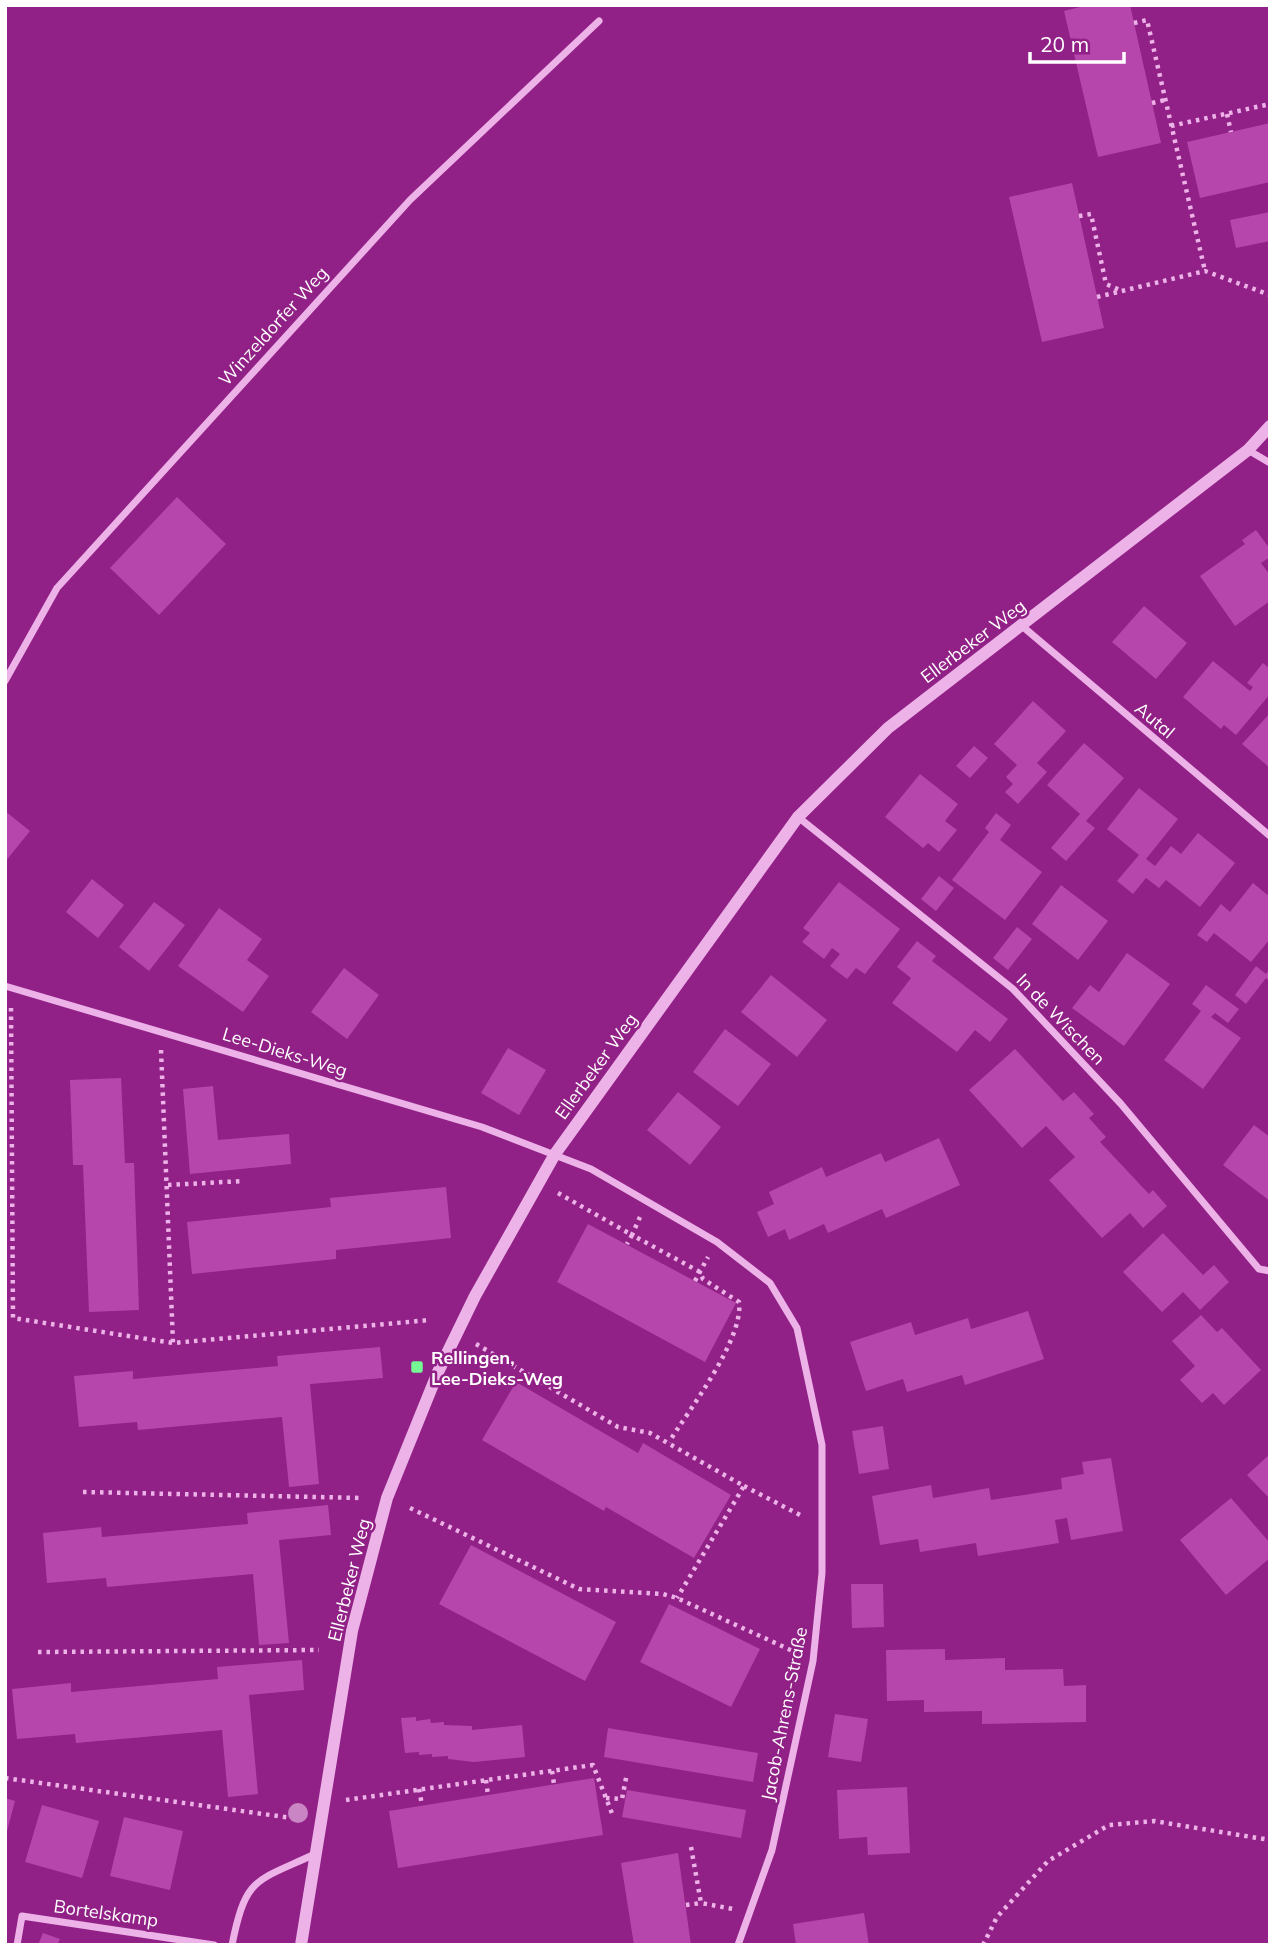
<svg xmlns="http://www.w3.org/2000/svg" width="1275" height="1950" viewBox="0 0 1275 1950" font-family="Mulish,sans-serif">
<rect width="100%" height="100%" fill="#912186"/>
<path fill="#b646ac" d="M1088 5H1130L1161 143 1098 157 1064 11Z
M1270 123V182L1200 198 1187 142Z
M1072 183 1104 328 1042 342 1009 197Z
M1270 212V241L1236 248 1230 220Z
M177 497 226 544 159 615 110 568Z
M1256 530 1270 549V557L1261 563 1270 575V601L1235 626 1200 576 1245 544 1242 540Z
M1144 606 1187 643 1156 679 1112 642Z
M1213 661 1250 691 1253 687 1247 683 1263 663 1270 669V694L1236 735 1224 725 1221 729 1183 697Z
M1033 701 1066 731 1037 763 1047 772 1018 804 1005 792 1013 784 1006 777 1017 765 994 744Z
M1270 713V768L1242 744Z
M1084 743 1124 778 1086 821 1095 828 1066 861 1051 848 1080 814 1047 785Z
M974 746 988 758 970 778 956 766Z
M920 774 958 804 945 821 957 830 939 852 928 843 923 848 885 817Z
M1139 788 1178 819 1146 859 1155 866 1171 846 1181 854 1198 833 1235 863 1200 907 1166 880 1159 888 1146 878 1133 894 1117 881 1139 855 1107 829Z
M5 811 30 831 5 862Z
M996 813 1011 825 1000 840 1042 872 1005 920 952 880 989 832 985 828Z
M939 876 954 888 936 911 921 899Z
M92 879 124 905 98 938 66 912Z
M839 882 900 929 865 974 856 968 847 979 830 966 840 954 832 948 824 959 802 942 810 933 803 928Z
M1253 883 1270 897V939L1251 962 1214 933 1207 942 1197 935 1221 904 1230 912Z
M1061 885 1108 921 1078 960 1032 924Z
M154 902 185 925 149 971 119 947Z
M219 908 262 939 247 960 269 976 243 1012 178 966Z
M1017 927 1032 939 1008 970 993 958Z
M917 941 936 956 932 961 1008 1019 990 1042 975 1030 957 1052 892 1003 911 978 897 967Z
M1127 953 1170 984 1124 1046 1072 1008 1090 985 1099 992Z
M1256 966 1266 974 1270 968V981L1266 978 1246 1004 1235 995Z
M344 968 379 995 347 1039 311 1012Z
M771 975 827 1020 797 1057 741 1012Z
M1206 985 1239 1009 1228 1023 1215 1013 1211 1017 1241 1038 1203 1089 1164 1060 1201 1011 1192 1004Z
M725 1029 771 1064 738 1106 693 1072Z
M508 1048 546 1070 519 1115 481 1093Z
M1015 1049 1063 1101 1074 1092 1094 1114 1089 1118 1106 1137 1100 1142 1149 1194 1153 1190 1167 1206 1143 1228 1130 1213 1102 1238 1049 1180 1075 1157 1046 1126 1022 1148 969 1090Z
M121 1078 125 1163H134L139 1310 89 1312 83 1165H73L70 1080Z
M213 1086 218 1140 289 1134 291 1164 190 1174 183 1089Z
M678 1092 721 1127 690 1165 647 1130Z
M1254 1125 1270 1137V1201L1223 1165Z
M939 1138 960 1185 886 1218 882 1209 828 1233 824 1224 789 1240 785 1229 768 1237 757 1212 774 1204 769 1192 822 1167 826 1177 881 1153 885 1162Z
M446 1187 451 1238 336 1250V1259L192 1274 187 1222 331 1207 330 1198Z
M588 1224 736 1303 705 1362 557 1282Z
M1163 1233 1203 1275 1214 1265 1229 1282 1200 1310 1183 1292 1162 1312 1123 1272Z
M1028 1311 1044 1359 965 1385 962 1375 907 1392 903 1379 866 1391 850 1342 911 1322 915 1335 968 1318 971 1329Z
M1201 1315 1217 1332 1222 1328 1261 1370 1224 1405 1213 1393 1202 1403 1180 1380 1195 1366 1172 1341Z
M380 1347 383 1378 310 1384 319 1484 289 1487 282 1417 138 1430 137 1422 79 1427 74 1376 133 1371V1379L278 1366 277 1356Z
M516 1382 638 1453 643 1443 731 1495 694 1558 606 1507 604 1511 482 1440Z
M883 1426 889 1469 859 1474 852 1431Z
M1270 1454V1499L1247 1475Z
M1111 1458 1123 1531 1071 1540 1067 1518 1055 1520 1059 1543 978 1556 976 1543 920 1552 918 1539 880 1545 872 1496 931 1485 933 1498 989 1488 991 1500 1062 1489 1061 1478 1084 1474 1082 1462Z
M1231 1498 1270 1543V1558L1226 1595 1180 1540Z
M328 1505 331 1535 279 1540 289 1643 259 1645 253 1574 107 1587 106 1578 47 1583 43 1533 101 1527 102 1537 248 1524 247 1513Z
M471 1545 616 1622 585 1681 439 1604Z
M851 1584H883L884 1627 852 1628Z
M669 1604 760 1649 731 1707 640 1662Z
M945 1649V1660L1005 1658V1670L1063 1669 1064 1686 1086 1685V1722L982 1724V1711L924 1712V1700L887 1701 886 1650Z
M302 1660 304 1690 249 1695 258 1794 228 1797 222 1730 76 1743 75 1734 17 1739 12 1689 71 1683V1692L218 1679 217 1667Z
M835 1714 868 1719 861 1762 828 1757Z
M416 1717V1721L430 1719 431 1723 444 1722V1725L472 1726V1730L522 1725 525 1757 474 1762 448 1759V1756L432 1757V1754L419 1755V1752L405 1753 401 1718Z
M608 1728 758 1753 753 1782 604 1757Z
M594 1778 603 1835 398 1868 389 1811Z
M907 1787 910 1853 868 1855 867 1837 839 1839 837 1790Z
M627 1790 746 1810 741 1838 622 1817Z
M5 1798 15 1801 6 1835H5Z
M42 1805 99 1821 82 1878 25 1862Z
M124 1817 183 1831 170 1890 110 1876Z
M678 1853 691 1945H634L621 1863Z
M864 1913 869 1945H796L793 1924Z
M43 1933 60 1939 57 1945H38Z"/>
<g fill="none" stroke-linecap="round" stroke-linejoin="round">
<path stroke="#edb2e8" stroke-width="4.5" stroke-dasharray="3.5 5" stroke-linecap="butt" d="M1134 23 1147 20 1205 271
M1152 103 1165 100
M1227 114 1231 132
M1171 126 1270 104
M1079 216 1091 214 1106 284 1122 291
M1097 297 1205 271 1270 295
M11 1008 13 1318 173 1343 430 1320
M161 1050 173 1343
M168 1185 243 1181
M558 1193 632 1235 627 1244
M640 1217 632 1235 700 1272 703 1279 739 1302C744 1339 689 1410 669 1442
M695 1281 708 1257
M476 1344 618 1427 650 1433 744 1486 677 1598
M744 1486 802 1516
M83 1492 363 1498
M410 1508 579 1589 663 1594 677 1598 795 1652
M38 1652 319 1650
M552 1771 554 1784
M5 1778 299 1819
M486 1780 488 1795
M419 1789 422 1805
M606 1798 622 1799 627 1773
M346 1800 593 1765 613 1816
M691 1847 701 1903 733 1909
M686 1905 701 1903
M983 1945 997 1917 1048 1861 1109 1825 1154 1821 1270 1840"/>
<path stroke="#edb2e8" stroke-width="7" d="M1248 450 1270 463
M1022 626 1270 836
M5 681 57 588 410 200 599 21
M798 817 1013 989 1121 1104 1259 1269 1270 1271
M5 986 482 1127 591 1169 717 1242 770 1283 797 1328 822 1445V1573L813 1661 772 1850 738 1945
M17 1945 22 1916 214 1945
M232 1945C246 1876 255 1882 315 1854"/>
<path stroke="#edb2e8" stroke-width="12" d="M301 1945 352 1631 387 1498 438 1372 475 1296 555 1154 798 817 888 728 1248 450 1270 426"/>
</g>
<circle fill="#ca86c4" cx="298" cy="1813" r="10"/>
<rect fill="#74f995" stroke="#912186" stroke-width="2.5" x="410" y="1360" width="14" height="14" rx="3.5"/>
<g text-anchor="middle" dominant-baseline="central" stroke-width="5" stroke-linejoin="round" paint-order="stroke">
<g font-size="18" fill="#fff" stroke="#912186">
<text transform="translate(273 326) rotate(-48)">Winzeldorfer Weg</text>
<text transform="translate(973 641) rotate(-37)">Ellerbeker Weg</text>
<text transform="translate(1155 720) rotate(40)">Autal</text>
<text transform="translate(1061 1019) rotate(46)">In de Wischen</text>
<text transform="translate(285 1052) rotate(17)">Lee-Dieks-Weg</text>
<text transform="translate(596 1066) rotate(-54)">Ellerbeker Weg</text>
<text transform="translate(349 1580) rotate(-76)">Ellerbeker Weg</text>
<text transform="translate(784 1714) rotate(-79)">Jacob-Ahrens-Straße</text>
<text transform="translate(106 1913) rotate(8)">Bortelskamp</text>
</g>
<g font-size="18" font-weight="bold" fill="#fff" stroke="#912186" text-anchor="start">
<text x="431" y="1357">Rellingen,<tspan x="431" dy="21">Lee-Dieks-Weg</tspan></text>
</g>
</g>
<rect width="1275" height="1950" fill="none" stroke="#ffffff" stroke-width="14"/>
<path d="M1030 52v10h94v-10" fill="none" stroke="#ffffff" stroke-width="3.5"/>
<text x="1040" y="52" font-size="21" fill="#ffffff" stroke="#912186" stroke-width="5" paint-order="stroke">20 m</text>
</svg>
